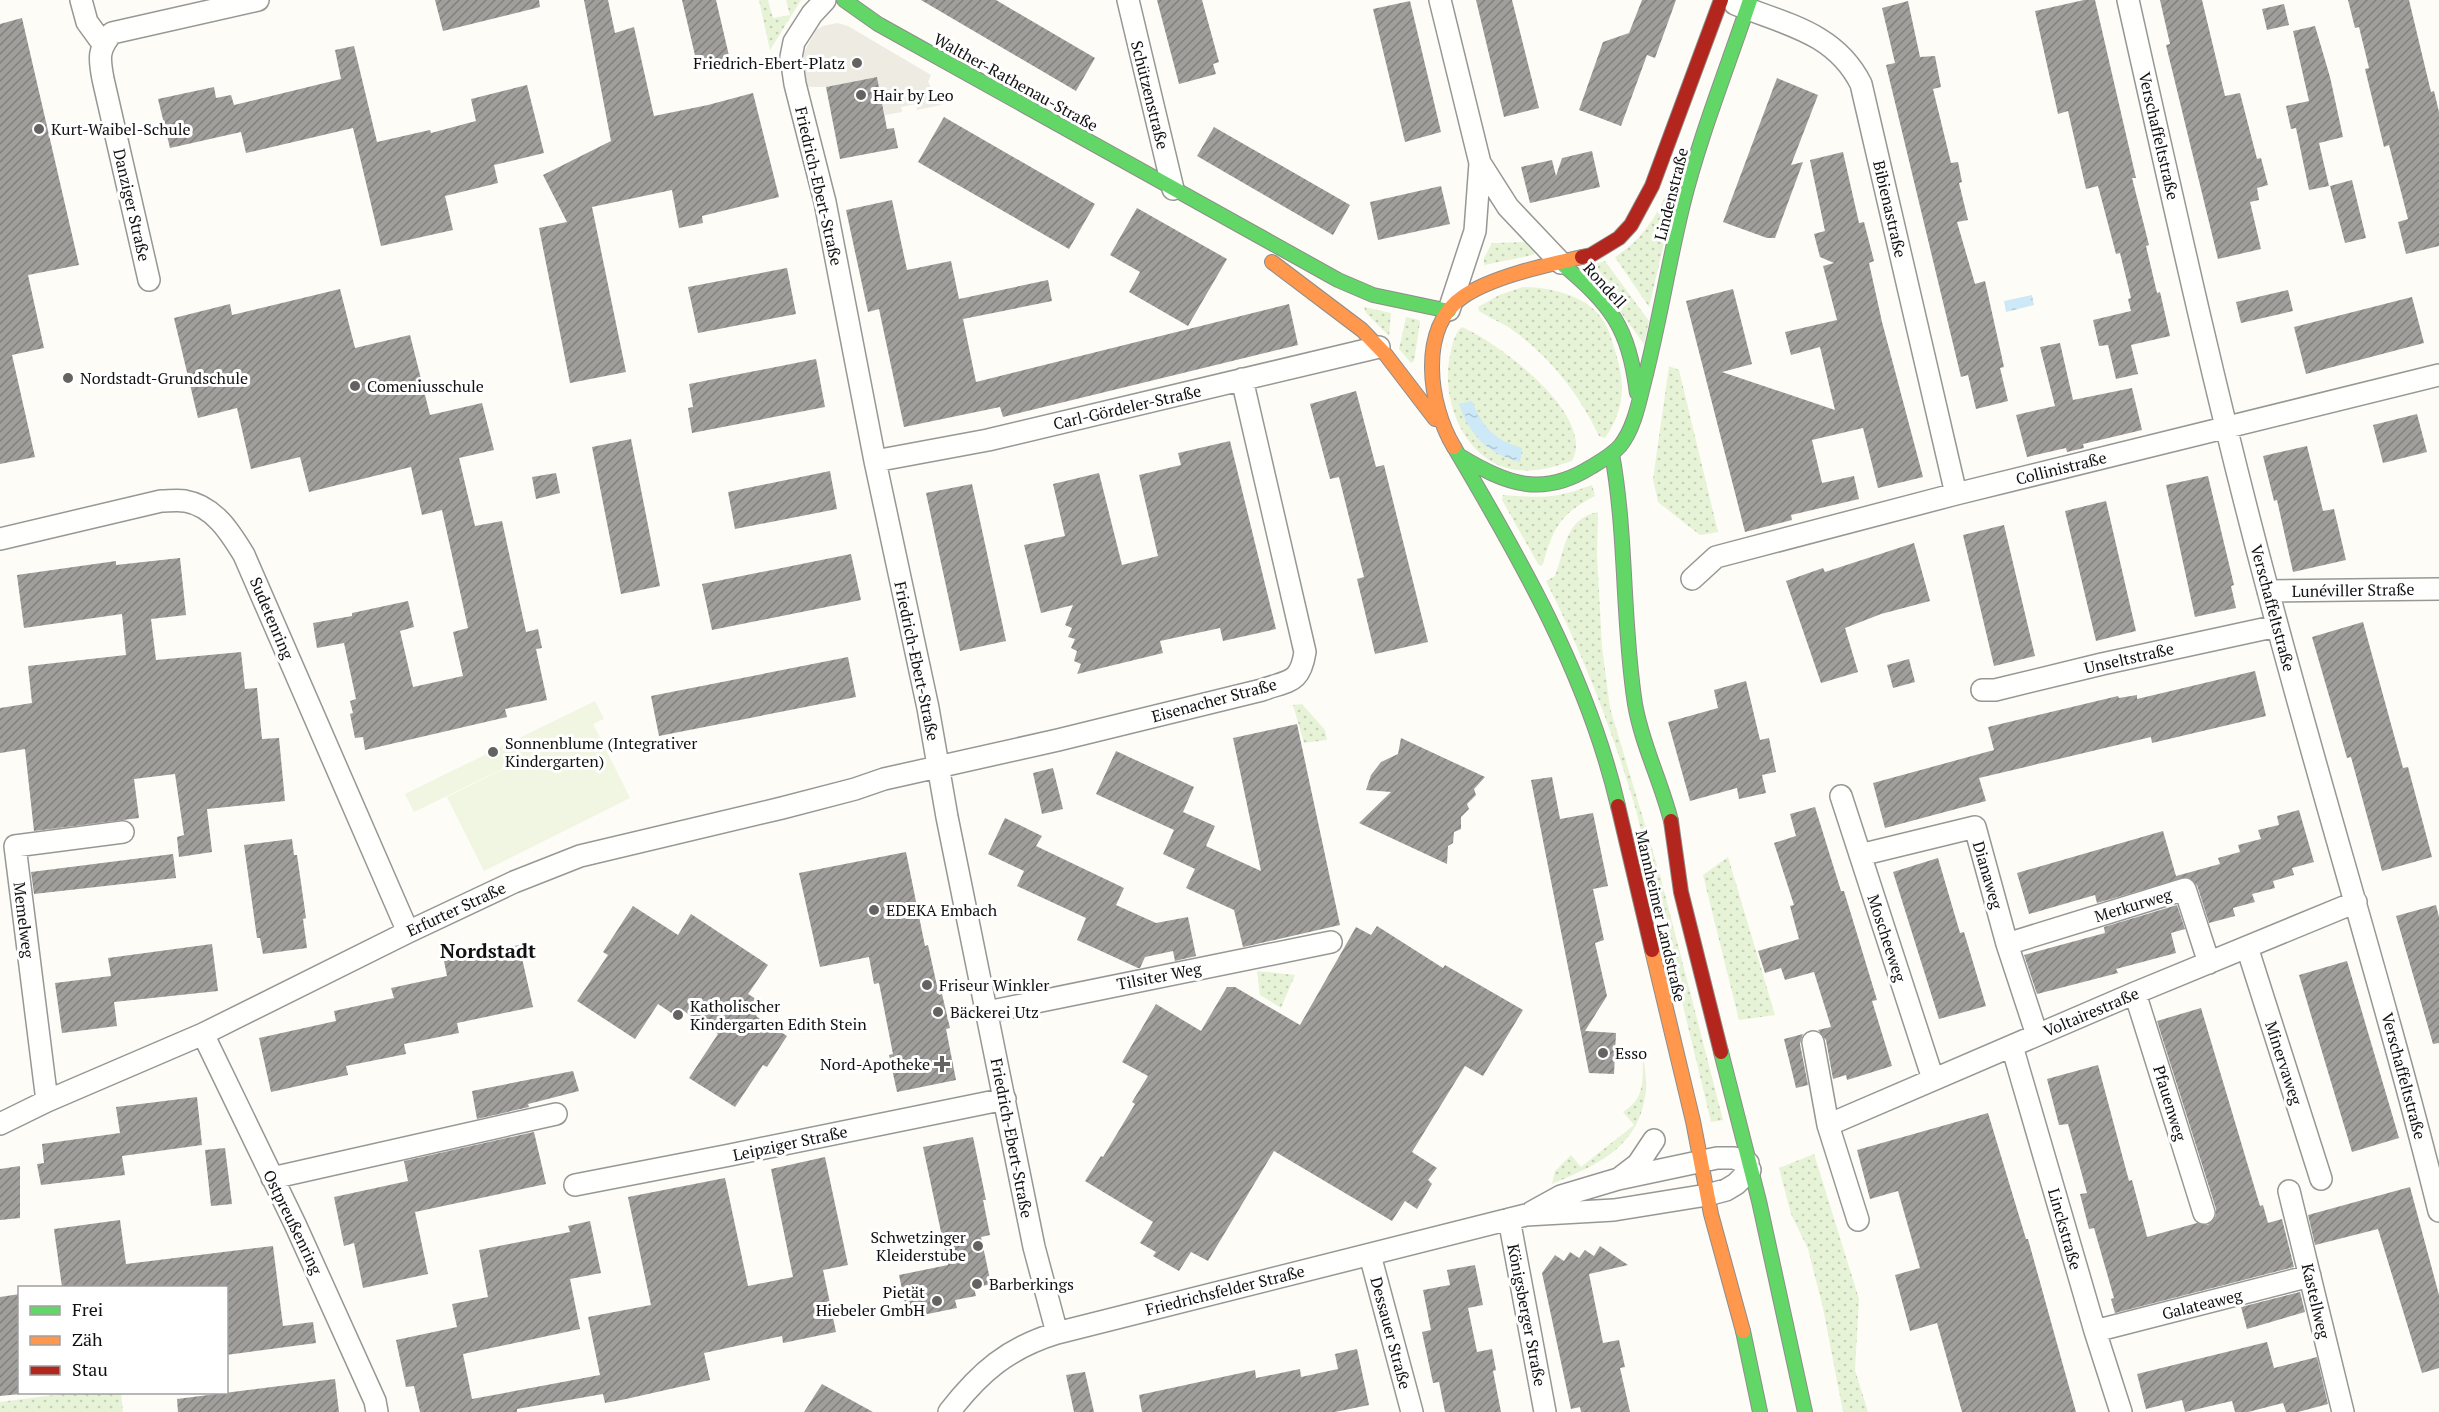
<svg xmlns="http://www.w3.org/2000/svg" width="2439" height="1412" viewBox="0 0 2439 1412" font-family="'PT Serif',serif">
<defs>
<pattern id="green-dots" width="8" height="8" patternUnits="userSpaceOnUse" patternTransform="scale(1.5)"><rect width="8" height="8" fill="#e7f3d7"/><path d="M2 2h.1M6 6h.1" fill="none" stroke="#c5cfb8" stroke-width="1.8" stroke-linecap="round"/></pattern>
<pattern id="water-ripples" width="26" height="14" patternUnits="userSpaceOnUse" patternTransform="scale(1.5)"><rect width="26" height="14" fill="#cde8f7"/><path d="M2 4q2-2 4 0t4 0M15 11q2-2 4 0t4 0" fill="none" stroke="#afc6d3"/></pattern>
<pattern id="building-hatch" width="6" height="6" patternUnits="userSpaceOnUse" patternTransform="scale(1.5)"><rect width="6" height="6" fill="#a19f9c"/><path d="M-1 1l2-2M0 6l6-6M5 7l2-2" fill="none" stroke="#82807e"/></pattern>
</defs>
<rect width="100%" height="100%" fill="#fdfcf7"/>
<path fill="url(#green-dots)" d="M759 0H768L773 18 790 15 786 0H801L770 50Z
M1678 163H1683L1649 307 1615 257C1638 243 1655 220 1666 194 1670 184 1672 172 1678 163Z
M1528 242 1535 253 1533 255 1484 265V258L1492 243Z
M1605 261 1649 321 1644 344 1587 267Z
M1523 287C1553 287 1593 297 1607 327 1611 336 1613 345 1616 354 1626 386 1624 410 1605 438L1599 436C1579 394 1550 356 1511 329 1501 322 1489 318 1479 311L1478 307 1499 295Z
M1364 307 1391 313 1389 336 1366 313Z
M1406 317 1419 320 1420 322 1414 361 1411 363 1399 349Z
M1462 327C1499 343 1597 416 1572 461 1554 467 1537 472 1518 470 1466 465 1440 401 1450 356 1452 346 1454 333 1462 327Z
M1669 366 1679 370 1718 532 1700 535 1658 502 1653 479Z
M1592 485 1595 496C1561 513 1553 528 1543 564L1541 566 1538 564 1502 500 1503 495C1542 498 1555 499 1592 485Z
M1598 512 1597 555 1602 647 1610 708 1660 875 1723 1120 1711 1122 1636 810C1613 732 1583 654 1546 581L1555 576C1565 550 1565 518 1598 512Z
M1302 704 1325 730 1327 740 1304 743 1293 705Z
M1728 857 1775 1015 1739 1020 1703 875Z
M1257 971 1295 975 1281 1008 1260 995Z
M1643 1053C1644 1065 1647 1079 1646 1090 1640 1147 1599 1164 1552 1184L1555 1171 1571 1155 1581 1167 1634 1125 1623 1112C1647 1097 1642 1078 1643 1053Z
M1814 1154 1859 1299 1855 1370 1868 1412H1843L1823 1308 1808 1249 1791 1214 1779 1168Z
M77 1392 121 1393 123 1412H0V1402Z"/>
<path fill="#f0f6e1" d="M595 701 604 719 593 724 630 798 484 871 447 797 580 731 414 812 405 794Z"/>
<path fill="#edebe2" d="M837 23 848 26 931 75 928 82 941 105 917 110 916 104 901 107 902 112 885 115 877 77 826 87H807L803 54 816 30 823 26Z"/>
<path fill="url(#water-ripples)" d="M2032 295 2034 305 2006 312 2004 301Z
M1472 401C1482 427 1496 441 1522 448L1520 462C1487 453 1470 436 1459 404Z"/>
<path fill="url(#building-hatch)" d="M435 0H539L540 7 443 31Z
M584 0H608L615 33 634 27 654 116 708 105 753 93 779 197 702 216 703 223 679 228 672 190 592 207 626 372 570 383 539 228 567 222 543 175 611 141Z
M682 0H716L730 60 698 68Z
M921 0H996L1095 58 1076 91Z
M1157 0H1202L1219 62 1213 64 1216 74 1179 84Z
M1476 0H1512L1539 108 1504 117Z
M1642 0H1676L1655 58 1647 55 1621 126 1579 110 1603 42 1629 33Z
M2084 0H2095L2136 178H2132L2149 245 2146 246 2157 293 2160 292 2170 336 2131 345 2138 374 2116 379 2108 345 2099 346 2093 320 2131 311 2128 299 2131 298 2120 253 2116 254 2098 186 2086 189 2068 111 2058 114 2035 11Z
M2160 0H2202L2225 96 2240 93 2257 159 2261 158 2268 185 2257 188 2259 200 2250 202 2261 249 2218 259 2166 45 2170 44Z
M2348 0H2409L2431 92 2434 91 2439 112V246L2406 254 2398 222 2408 219 2389 145 2384 147 2365 69 2369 68 2359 27 2355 28Z
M1410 1 1441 132 1405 142 1373 9Z
M1908 1 1920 57 1935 56 1941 87 1933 89 1951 163 1958 162 1962 182 1959 183 1968 220 1957 222 1975 284 1985 281 2004 367 2000 368 2008 401 1976 409 1968 375 1961 377 1886 65 1895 63 1882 8Z
M2284 4 2289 25 2267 30 2262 9Z
M22 18 79 265 28 275 44 348 12 355 35 457 0 464V24Z
M2315 26 2330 77 2343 137 2319 143 2329 186 2309 190 2296 128 2291 129 2286 106 2309 101 2293 31Z
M354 46 377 142 430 130 431 133 476 121 471 99 527 85 544 153 494 165 498 183 445 196 453 230 381 246 353 128 246 153 241 132 170 148 158 99 214 87 216 98 231 95 234 105 341 79 335 50Z
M877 77 887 129 894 128 898 148 840 159 826 87Z
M1777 78 1818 95 1791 165 1803 162 1775 238H1767L1723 222Z
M944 117 1095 204 1069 249 918 162Z
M1214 127 1350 205 1333 235 1197 156Z
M1592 151 1600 187 1530 203 1521 167 1552 160 1556 176 1562 158Z
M1843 152 1859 223 1864 222 1874 261 1869 263 1882 322 1923 477 1878 488 1863 428 1812 440 1822 483 1854 476 1859 499 1791 515 1792 520 1745 532 1686 301 1733 289 1752 364 1722 372 1835 410 1820 347 1791 355 1785 332 1837 320 1823 266 1834 263 1820 257 1814 234 1825 231 1810 160Z
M2352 180 2366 238 2345 243 2330 186Z
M1441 186 1450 224 1378 240 1370 202Z
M892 200 907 270 951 261 959 299 1048 280 1052 301 963 319 976 382 1289 304 1298 345 1003 417 1000 407 904 427 879 309 868 312 846 210Z
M1137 208 1227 259 1188 326 1129 292 1140 272 1110 255Z
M787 268 796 314 698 333 688 287Z
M340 289 355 348 410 335 430 415 482 403 494 450 459 458 475 526 502 521 526 632 538 629 542 648 536 649 547 700 505 709 507 717 365 750 363 737 355 738 350 714 353 713 350 701 356 699 344 643 317 648 313 623 352 616V613L408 601 414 627 400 631 413 687 463 676 453 632 468 628 442 510 422 515 411 467 309 492 300 457 251 469 237 408 198 418 174 318 230 304 232 315Z
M2288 290 2293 311 2241 323 2236 302Z
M2412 297 2424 343 2306 374 2294 327Z
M2060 343 2073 400 2132 388 2142 430 2083 444 2084 448 2067 452 2066 448 2027 457 2016 415 2055 406 2040 347Z
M816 359 825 407 692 433 688 408 693 407 689 384Z
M1356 391 1376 467 1384 465 1428 642 1375 654 1357 579 1364 577 1339 477 1330 479 1310 404Z
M2417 414 2427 452 2383 463 2373 425Z
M631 439 660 586 621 594 592 447Z
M1230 441 1276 629 1223 641 1220 628 1160 641 1163 653 1077 674 1081 664 1074 661 1077 651 1071 648 1075 639 1068 637 1072 628 1065 625 1073 605 1041 613 1024 545 1065 536 1053 484 1099 473 1122 565 1158 556 1139 475 1181 465 1178 453Z
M2307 446 2323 511 2334 509 2346 560 2293 572 2277 500 2274 501 2263 456Z
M830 471 837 509 735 529 728 492Z
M556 473 560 493 536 499 532 477Z
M2208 476 2234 585 2231 586 2236 608 2195 617 2166 485Z
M972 484 1006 641 960 651 926 493Z
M2106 501 2136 631 2096 641 2065 511Z
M2004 525 2035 656 1994 666 1963 535Z
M1914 543 1930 601 1881 614 1845 628 1858 672 1821 683 1786 581 1823 568 1825 572Z
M851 554 861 600 712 630 702 584Z
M180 558 186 615 151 619 156 660 241 652 245 689 257 688 262 739 279 738 285 801 207 809 212 852 179 857 177 837 184 835 175 774 134 779 139 818 34 831 25 749 0 753V708L32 703 28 666 126 655 122 614 24 628 17 575 116 561V565Z
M2363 622 2403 768 2408 767 2432 857 2382 871 2351 757 2347 758 2312 637Z
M848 657 856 697 659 736 651 696Z
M1909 659 1915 682 1893 688 1887 665Z
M2255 671 2266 716 2152 743 2151 737 1979 778 1986 801 1885 828 1873 783 1994 750 1988 727 2118 696 2119 698 2137 695V699Z
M1746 681 1760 740 1769 738 1776 772 1762 775 1766 793 1739 799 1737 788 1690 801 1668 722 1718 708 1714 690Z
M1297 724 1340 925 1243 947 1234 910 1186 888 1195 869 1163 854 1174 830 1096 794 1116 751 1194 787 1183 812 1215 826 1206 846 1261 871 1233 738Z
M1401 738 1485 777 1474 789 1476 795 1467 804 1469 809 1461 817V829L1454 832 1453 843 1448 846 1447 864 1359 823 1391 792 1366 790 1371 775 1381 762 1398 754Z
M1053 768 1063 809 1042 814 1033 773Z
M1552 777 1560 819 1593 813 1608 886 1593 889 1604 940 1595 943 1607 996 1585 1031 1616 1033 1614 1074 1589 1073 1531 780Z
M1815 807 1841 891H1844L1877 1000 1872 1001 1892 1066 1847 1080 1846 1075 1833 1079 1826 1040 1818 1030 1831 1027 1814 972 1785 980 1781 968 1765 973 1758 951 1799 939 1790 906 1794 905 1774 843 1796 836 1790 814Z
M2299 810 2314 862 2292 868 2294 875 2273 881 2275 888 2252 894 2255 902 2233 908 2235 916 2209 923 2197 885 2187 877 2097 903 2095 895 2029 914 2017 873 2163 831 2176 876 2220 864 2218 858 2240 852 2238 845 2261 839 2258 830 2279 825 2277 816Z
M1005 818 1042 836 1036 846 1124 888 1116 905 1156 923 1188 917 1196 956 1175 961 1173 951 1145 957 1140 968H1138L1077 940 1086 918 1017 886 1024 871 988 854Z
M292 839 294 855H297L306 918 303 919 307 948 263 954 260 938H257L244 845Z
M906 852 925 946 928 945 939 995 942 994 950 1028 946 1029 956 1080 897 1092 889 1055 893 1054 879 983 874 984 869 957 820 967 799 873Z
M173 854 176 878 34 894 31 872Z
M1938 858 1960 933 1964 932 1986 1006 1939 1019 1893 872Z
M2177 905 2185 929 2171 933 2176 953 2116 969 2118 973 2037 994 2024 955 2105 933 2104 927Z
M2436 905 2439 917V1043L2433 1044 2396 916Z
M633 906 678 935 691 914 768 965 748 994 764 1004 756 1016 787 1036 767 1067 763 1065 735 1107 689 1078 718 1034 681 1009 676 1016 658 1004 635 1039 577 1001 608 955 603 952Z
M1377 926 1443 968 1445 965 1523 1010 1483 1076 1465 1066 1412 1152 1437 1168 1428 1180 1432 1184 1417 1209 1405 1201 1392 1221 1274 1151 1208 1261 1191 1252 1179 1271 1153 1256 1156 1252 1140 1243 1153 1222 1085 1181 1101 1156 1103 1157 1135 1104 1132 1102 1148 1076 1122 1062 1156 1004 1201 1031 1227 987H1235L1300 1025 1356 927 1371 935Z
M212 944 218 991 114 1002 117 1026 62 1033 55 983 111 976 108 958Z
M519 945 533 1007 457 1023 459 1033 404 1044 406 1054 346 1066 348 1075 271 1092 259 1038 336 1021 334 1011 394 998 391 988 447 976 444 961Z
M2347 961 2399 1138 2352 1152 2299 975Z
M2201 1008 2260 1206 2263 1205 2268 1223 2282 1219 2294 1267 2115 1313 2111 1299 2114 1298 2094 1228 2089 1229 2080 1194 2087 1193 2068 1124 2059 1125 2047 1079 2098 1065 2129 1181 2132 1180 2147 1237 2197 1223 2208 1225 2216 1216V1209L2157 1021Z
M1803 1034 1800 1044 1808 1085 1796 1088 1784 1039Z
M573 1071 579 1091 528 1104 529 1107 477 1119 472 1091Z
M197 1097 202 1145 122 1156 125 1175 41 1185 37 1164 44 1163 42 1144 120 1133 116 1107Z
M1988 1113 2026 1239H2028L2076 1412H1962L1937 1323 1910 1331 1895 1275 1920 1268 1898 1191 1870 1199 1857 1150Z
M534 1132 546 1184 415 1212 428 1274 363 1288 354 1243 344 1246 334 1197 408 1181 404 1161Z
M973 1137 986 1200H983L990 1235 981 1237 991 1284 974 1288 976 1296 955 1300 957 1308 908 1318 899 1275 948 1265 923 1147Z
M225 1148 232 1204 211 1206 205 1150Z
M825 1157 848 1265 823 1270 836 1332 783 1343 782 1336 704 1353 710 1380 626 1399 605 1403 603 1394 517 1409V1412H420L414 1386 406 1387 396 1340 457 1327 452 1304 488 1297 479 1250 570 1232 568 1226 590 1221 601 1273 570 1279 580 1329 463 1354 472 1399 600 1375 588 1317 651 1305 628 1197 725 1178 748 1286 793 1277 771 1169Z
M20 1166V1218L0 1220V1169Z
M2410 1187 2439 1295V1368L2422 1373 2378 1229 2315 1245 2308 1215Z
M120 1220 126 1264 273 1246 283 1326 313 1322 316 1343 226 1355V1287H62L54 1229Z
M1600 1246 1628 1265 1589 1274 1603 1343 1619 1340 1625 1367 1620 1368 1630 1412H1581L1580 1407 1571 1409 1542 1273 1555 1255 1564 1261 1570 1252 1579 1258 1585 1250 1594 1256Z
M1475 1265 1483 1305 1468 1308 1477 1352 1492 1349 1496 1370 1493 1371 1501 1412H1445L1439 1382 1433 1383 1422 1332 1431 1330 1423 1290 1450 1285 1447 1270Z
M2300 1292 2305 1312 2247 1329 2241 1307Z
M20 1294V1394L0 1396V1297Z
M2267 1342 2274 1368 2317 1357 2328 1404 2298 1412H2286L2283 1403 2248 1412H2235L2232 1401 2185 1412 2182 1400 2146 1409 2137 1374Z
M1357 1349 1369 1405 1335 1412H1142L1139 1395 1255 1370 1256 1378 1300 1369 1301 1377 1338 1369 1335 1354Z
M1085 1372 1094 1412H1074L1066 1375Z
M335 1379 339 1412H178L177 1399Z
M822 1384 873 1412H804Z"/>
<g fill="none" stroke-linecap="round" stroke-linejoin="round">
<g stroke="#979795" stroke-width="24">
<path id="street" d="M81 0 87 22 103 44
M825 0 812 14 794 42 791 57 795 84 825 202 875 461 928 708 947 817 1034 1247 1057 1333
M1128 0 1173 189
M1440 0 1480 163 1475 231 1449 310
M2128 0C2172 196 2215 393 2267 587 2322 796 2387 1002 2439 1211
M1735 4C1784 24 1835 32 1861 84L1956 494
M1480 163 1508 207 1561 263
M149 280 103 79C99 58 98 49 112 33L258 0
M875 461 988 440 1379 347
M0 539 161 501C168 501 178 500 185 501 214 506 230 532 244 555L408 932
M1692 579 1716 557 1956 494 2439 375
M2268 591 2439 589
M1982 690H1995L2102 664 2277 626
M1841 796 1933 1079
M1860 855 1975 827 2007 944 2037 1035
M2007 944 2185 889 2209 963
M2247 947 2321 1179
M2135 993 2204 1213
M987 1012 1331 942
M203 1034 295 1224 375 1401 377 1412
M1813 1042 1828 1125
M2012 1046 2095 1331 2121 1412
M47 1101 15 846 123 832
M0 1124 47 1101 203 1034 408 932 514 882 580 856 782 808 855 789 884 779 1058 740 1262 690C1289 680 1300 684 1305 652L1242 379
M1621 1177 1638 1164 1654 1140
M272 1178 556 1114
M575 1185 730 1155 1005 1099
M2289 1191 2343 1412
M1532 1212 1561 1196 1618 1179 1717 1158H1734L1748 1163
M1509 1219 1545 1412
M1858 1220 1828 1125 2135 993 2356 902
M1370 1255 1412 1412
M2095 1331 2310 1276
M949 1412C980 1372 1008 1348 1057 1333L1526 1215 1614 1210 1707 1195 1726 1190 1736 1184 1750 1170"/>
</g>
<g stroke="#8e8d8b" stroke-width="16">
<path id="fast" d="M844 0 878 24 1338 280 1373 295 1449 311
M1561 263C1612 306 1628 326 1637 393
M1454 447C1521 560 1588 677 1618 806
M1612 454C1627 537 1622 621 1635 704 1642 745 1661 781 1671 821
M1460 456C1506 484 1542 498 1591 467 1601 461 1612 455 1620 446 1634 429 1639 402 1644 382 1659 324 1668 266 1682 208 1699 138 1727 69 1750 0
M1721 1052 1759 1201 1805 1412
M1743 1331 1760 1412"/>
</g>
<g stroke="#8e8d8b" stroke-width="16">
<path id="slow" d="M1272 262 1362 330 1386 355 1435 419
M1454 447C1429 406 1417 327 1464 296 1494 276 1547 265 1582 257
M1652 950 1693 1121 1711 1214 1743 1331"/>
</g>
<g stroke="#8e8d8b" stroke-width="16">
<path id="jam" d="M1582 257 1591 255 1619 238 1631 225 1652 186 1721 0
M1618 806 1652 950
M1671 821 1681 892 1721 1052"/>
</g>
<use href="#street" stroke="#fffffe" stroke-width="21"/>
<use href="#fast" stroke="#63d668" stroke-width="14"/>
<use href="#slow" stroke="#ff974d" stroke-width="14"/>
<use href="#jam" stroke="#b3261e" stroke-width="14"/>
</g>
<g fill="#646362" stroke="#fff" stroke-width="2">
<circle cx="857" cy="63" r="6"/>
<circle cx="861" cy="95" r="6"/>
<circle cx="39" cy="129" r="6"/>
<circle cx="68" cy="378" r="6"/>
<circle cx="355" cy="386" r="6"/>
<circle cx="493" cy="752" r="6"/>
<circle cx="874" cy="910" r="6"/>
<circle cx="927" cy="985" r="6"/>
<circle cx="938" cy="1012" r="6"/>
<circle cx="678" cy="1015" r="6"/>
<circle cx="1603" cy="1053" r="6"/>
<path d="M939 1055h6v6h6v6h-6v6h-6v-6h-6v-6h6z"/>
<circle cx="978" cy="1246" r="6"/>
<circle cx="977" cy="1284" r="6"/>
<circle cx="937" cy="1301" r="6"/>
</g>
<g text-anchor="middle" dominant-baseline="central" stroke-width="6" stroke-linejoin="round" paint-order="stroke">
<g font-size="16" fill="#111" stroke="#fff" text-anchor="start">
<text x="845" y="63" text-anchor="end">Friedrich-Ebert-Platz</text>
<text x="873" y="95">Hair by Leo</text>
<text x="51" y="129">Kurt-Waibel-Schule</text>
<text x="80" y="378">Nordstadt-Grundschule</text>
<text x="367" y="386">Comeniusschule</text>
<text x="505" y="743">Sonnenblume (Integrativer<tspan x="505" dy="18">Kindergarten)</tspan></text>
<text x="886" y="910">EDEKA Embach</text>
<text x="939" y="985">Friseur Winkler</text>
<text x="690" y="1006">Katholischer<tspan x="690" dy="18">Kindergarten Edith Stein</tspan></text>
<text x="950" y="1012">Bäckerei Utz</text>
<text x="1615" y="1053">Esso</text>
<text x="930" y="1064" text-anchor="end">Nord-Apotheke</text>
<text x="966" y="1237" text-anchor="end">Schwetzinger<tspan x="966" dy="18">Kleiderstube</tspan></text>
<text x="989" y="1284">Barberkings</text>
<text x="925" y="1292" text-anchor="end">Pietät<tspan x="925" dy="18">Hiebeler GmbH</tspan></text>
</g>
<g font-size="16" fill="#111" stroke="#fff">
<text transform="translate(1016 82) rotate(29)">Walther-Rathenau-Straße</text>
<text transform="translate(1150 95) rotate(76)">Schützenstraße</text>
<text transform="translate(2159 136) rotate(77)">Verschaffeltstraße</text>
<text transform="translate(819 186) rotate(77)">Friedrich-Ebert-Straße</text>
<text transform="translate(1671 194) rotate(-76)">Lindenstraße</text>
<text transform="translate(132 205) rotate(77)">Danziger Straße</text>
<text transform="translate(1890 209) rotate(77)">Bibienastraße</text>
<text transform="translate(1605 285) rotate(48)">Rondell</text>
<text transform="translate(1127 407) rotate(-13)">Carl-Gördeler-Straße</text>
<text transform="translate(2061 468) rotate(-14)">Collinistraße</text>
<text transform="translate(2353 590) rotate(-1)">Lunéviller Straße</text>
<text transform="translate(2273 608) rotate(75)">Verschaffeltstraße</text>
<text transform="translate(272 618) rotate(67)">Sudetenring</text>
<text transform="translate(2129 658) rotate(-13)">Unseltstraße</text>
<text transform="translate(917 661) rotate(78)">Friedrich-Ebert-Straße</text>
<text transform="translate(1214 700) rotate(-15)">Eisenacher Straße</text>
<text transform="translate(1988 875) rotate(74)">Dianaweg</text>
<text transform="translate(2133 905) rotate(-17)">Merkurweg</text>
<text transform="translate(456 909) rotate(-25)">Erfurter Straße</text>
<text transform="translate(1661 916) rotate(77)">Mannheimer Landstraße</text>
<text transform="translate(24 920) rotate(83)">Memelweg</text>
<text transform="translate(1887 938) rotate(72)">Moscheeweg</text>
<text transform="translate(1159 976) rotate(-11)">Tilsiter Weg</text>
<text transform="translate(2091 1012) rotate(-23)">Voltairestraße</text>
<text transform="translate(2284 1063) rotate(72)">Minervaweg</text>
<text transform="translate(2404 1076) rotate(75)">Verschaffeltstraße</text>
<text transform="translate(2170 1103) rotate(73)">Pfauenweg</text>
<text transform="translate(1012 1138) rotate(79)">Friedrich-Ebert-Straße</text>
<text transform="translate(790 1143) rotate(-12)">Leipziger Straße</text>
<text transform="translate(293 1222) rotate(64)">Ostpreußenring</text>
<text transform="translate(2065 1229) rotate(74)">Linckstraße</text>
<text transform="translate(1225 1290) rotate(-14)">Friedrichsfelder Straße</text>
<text transform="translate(2316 1301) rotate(77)">Kastellweg</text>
<text transform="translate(2202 1304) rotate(-14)">Galateaweg</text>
<text transform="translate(1527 1315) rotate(79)">Königsberger Straße</text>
<text transform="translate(1391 1333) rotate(75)">Dessauer Straße</text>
</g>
<g font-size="20" font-weight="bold" fill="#111" stroke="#fff">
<text x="488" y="950">Nordstadt</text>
</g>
</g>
<rect x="18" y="1286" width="210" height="108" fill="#ffffff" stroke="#a0a0a0" stroke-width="1.5"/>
<rect x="30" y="1306" width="30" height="9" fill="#63d668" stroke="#a0a0a0" stroke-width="1.5"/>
<text x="72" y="1316" font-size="18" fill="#111111">Frei</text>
<rect x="30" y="1336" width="30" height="9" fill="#ff974d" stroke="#a0a0a0" stroke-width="1.5"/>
<text x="72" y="1346" font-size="18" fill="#111111">Zäh</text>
<rect x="30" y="1366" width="30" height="9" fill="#b3261e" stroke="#a0a0a0" stroke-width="1.5"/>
<text x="72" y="1376" font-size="18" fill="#111111">Stau</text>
</svg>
